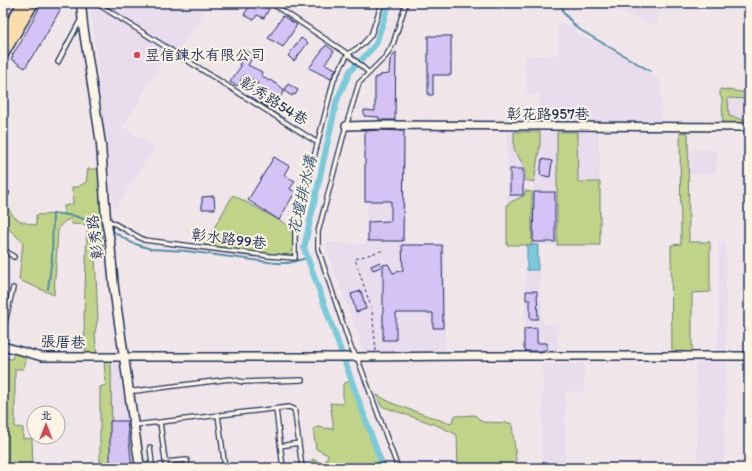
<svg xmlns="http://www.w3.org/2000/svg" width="752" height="471" viewBox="0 0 752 471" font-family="Itim,'LXGW WenKai TC',sans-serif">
<rect width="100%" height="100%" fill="#f0e6ea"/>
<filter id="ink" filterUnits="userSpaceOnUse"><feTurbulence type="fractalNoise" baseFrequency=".025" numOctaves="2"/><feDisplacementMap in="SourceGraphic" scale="8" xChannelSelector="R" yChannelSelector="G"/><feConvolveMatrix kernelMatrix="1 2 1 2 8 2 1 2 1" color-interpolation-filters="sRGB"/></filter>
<g filter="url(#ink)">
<path fill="#e8dced" d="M90 3H210L177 53 170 49 123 127 155 147 114 210Z
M603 3H662L656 25 602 6Z
M558 23 575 28 577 34 614 52 661 81V126L529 125 530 114 539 110 540 95 527 94 524 57 558 55Z
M728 98 749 99V125H743L744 120 729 116Z
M368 132H406L405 244 445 245V355L365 354 327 252V243L366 244Z
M507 132H514V149L525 168V195L507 204Z
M540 132H557V245H532V192L540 144Z
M577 132H599L600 182H577Z
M688 150H717L716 173 688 174Z
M718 242H726V356H718Z
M526 270H540L539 300H542V324H558L557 357 524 356Z
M111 362 123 363 138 468H112Z
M726 362 724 468H697L696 363Z
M543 364H584V392L565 391V468H542Z"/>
<path fill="#c0d388" stroke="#6e8173" d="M720 89 749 93V99L728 98 729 116 744 120 743 125 723 126 722 99 720 95Z
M514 132H540V144L534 182 525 180V168L514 149Z
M557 132H577L578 182H600V245H557Z
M688 132 689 242H710V292L692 293V355L672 356 671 245 681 244 680 133Z
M88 169H100L108 232 90 225 72 224 71 219C65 220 61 224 58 230L54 295 19 280 23 242 3 224V206L5 204C17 221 16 221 36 225V215L64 214V206L73 204 72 187H78L86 182Z
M525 191 532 192V245H507V204L525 195Z
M233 195 297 230 294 252 289 256 203 247Z
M94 230 102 234 104 253 95 255 98 318 95 332 97 356H88L85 351 84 316 87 231Z
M14 352 25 356 26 362 23 369H15V427L23 428V439L32 438 33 468H3V354L6 358 12 359Z
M104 362H111L112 468H100V387L106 385Z
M352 380 386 468H312V459L324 464 328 455 316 449 313 429 318 427 333 429V423L330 403 343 404V384Z
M377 395 394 404 451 424 455 416 475 415 482 422 510 423 512 424 517 468H458L457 435 439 426 381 406Z"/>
<path fill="#7ccad9" stroke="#558ca8" d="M527 245H538V270H527Z"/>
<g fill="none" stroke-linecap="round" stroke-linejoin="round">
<path stroke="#558ca8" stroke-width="2" d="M562 3 563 12 577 28 650 71
M111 230 132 243 151 249 186 251 276 263H288L307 258
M48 289 52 258 53 213 75 216 105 227"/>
<path stroke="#7ccad9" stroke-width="6" d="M383 468 304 248 337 100 350 71 364 57 376 44 389 3"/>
</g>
<path fill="#d5c3f5" stroke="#1b2f5e" d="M42 3H64L37 51 33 55 25 68 11 59 13 56 12 55 21 42Z
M251 3H259L269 9 264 18 257 15 254 20 244 15Z
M283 16 297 25 283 47 268 38Z
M428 36H451V75H433V95H428Z
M301 38 308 43 294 61 288 56Z
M326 45 334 51 325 64 336 69 331 79 309 68Z
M247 51 254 55 248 65 262 72 261 75 269 81 270 80 285 90 288 84 298 90 295 95 293 94 292 96 284 91 272 110 251 97 253 94 252 93 258 83 244 75 237 86 230 82 241 66 239 65Z
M396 52 395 120H379V117L364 116V110L375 111V77H380V75L389 74 390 60Z
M379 130 404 131 403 241H368V222L391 221V201H365V131Z
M274 157 289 166 284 175 295 181 290 189 295 192 279 220 248 200Z
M542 159 552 161 550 177 540 175Z
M510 169H523V195H510Z
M534 192H555V242H533Z
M214 196 215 209H202V197Z
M402 245H442L443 328H433V313H396V340H383V265L388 264 393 273 403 270Z
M380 262 381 267 373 270 371 266Z
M361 291 366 309 356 312 351 294Z
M526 291H537L538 319H530V300H526Z
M537 328V343H547V350H543V351H526L524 348V329Z
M110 421H127L132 468H110Z"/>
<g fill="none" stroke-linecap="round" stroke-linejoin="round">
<g stroke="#1b2f5e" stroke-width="6">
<path id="service" d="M96 3 318 143
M271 3 348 54 369 73
M58 62 81 19
M3 200 7 193
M106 219 144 240 270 256 295 258V231L334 79 348 54 362 45 371 35 382 3
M3 249 14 257
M3 331 13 288
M129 390 135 391 230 379 243 382 302 380
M276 409 283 468
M218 415 225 468
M160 422 166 468
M135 425 289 407 294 409 295 413 302 468
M280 446 299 443
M165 462 187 460 188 468
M140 465 152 464 150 447
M398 468 357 357 351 348 318 249V232L346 126 359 83 386 56 393 44 406 3"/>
</g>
<g stroke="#1b2f5e" stroke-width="10">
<path id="minor" d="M346 126 381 125 749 127
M3 346 42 357H357L470 356H749"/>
</g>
<g stroke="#1b2f5e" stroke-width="11">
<path id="tertiary" d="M81 3 83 25 101 144 106 219 110 242 114 288 140 468"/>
</g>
<g stroke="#1b2f5e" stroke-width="13">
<path id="primary" d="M3 37 23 3
M3 54 33 3"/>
</g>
<path stroke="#1b2f5e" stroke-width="1" stroke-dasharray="3 3" stroke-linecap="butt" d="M376 351 372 310 355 259 384 250"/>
<use href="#service" stroke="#fcf5e5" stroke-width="3.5"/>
<use href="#minor" stroke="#fcf5e5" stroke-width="7"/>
<use href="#tertiary" stroke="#fcf5e5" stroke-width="8"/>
<use href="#primary" stroke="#fbddab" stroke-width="10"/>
</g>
</g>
<circle fill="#d1495b" stroke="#fcf5e5" stroke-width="1.5" cx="137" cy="55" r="4"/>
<g text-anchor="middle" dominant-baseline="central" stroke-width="4" stroke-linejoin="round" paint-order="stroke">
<g font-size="15" fill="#1b2f5e" stroke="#fcf5e5" text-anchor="start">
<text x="145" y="55">昱信鍊水有限公司</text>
</g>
<g font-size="15" fill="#1b2f5e" stroke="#fcf5e5">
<text transform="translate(274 101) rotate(32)">彰秀路54巷</text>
<text x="548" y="114">彰花路957巷</text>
<text transform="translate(95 237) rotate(-97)">彰秀路</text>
<text transform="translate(229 239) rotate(7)">彰水路99巷</text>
<text transform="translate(63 342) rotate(2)">張厝巷</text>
</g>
<g font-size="16" font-style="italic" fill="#33567d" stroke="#fcf5e5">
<text transform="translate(302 195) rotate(-77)">花壇排水溝</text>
</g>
</g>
<rect width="752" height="471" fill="none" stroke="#fcf5e5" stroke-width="16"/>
<rect x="8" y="8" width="736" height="455" fill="none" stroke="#1b2f5e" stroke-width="1.5" filter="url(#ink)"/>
<g transform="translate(46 425)"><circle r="19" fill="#fcf5e5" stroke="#a2a6af"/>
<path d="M0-3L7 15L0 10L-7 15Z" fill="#d1495b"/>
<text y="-6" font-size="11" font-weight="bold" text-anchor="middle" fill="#1b2f5e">北</text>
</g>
</svg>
